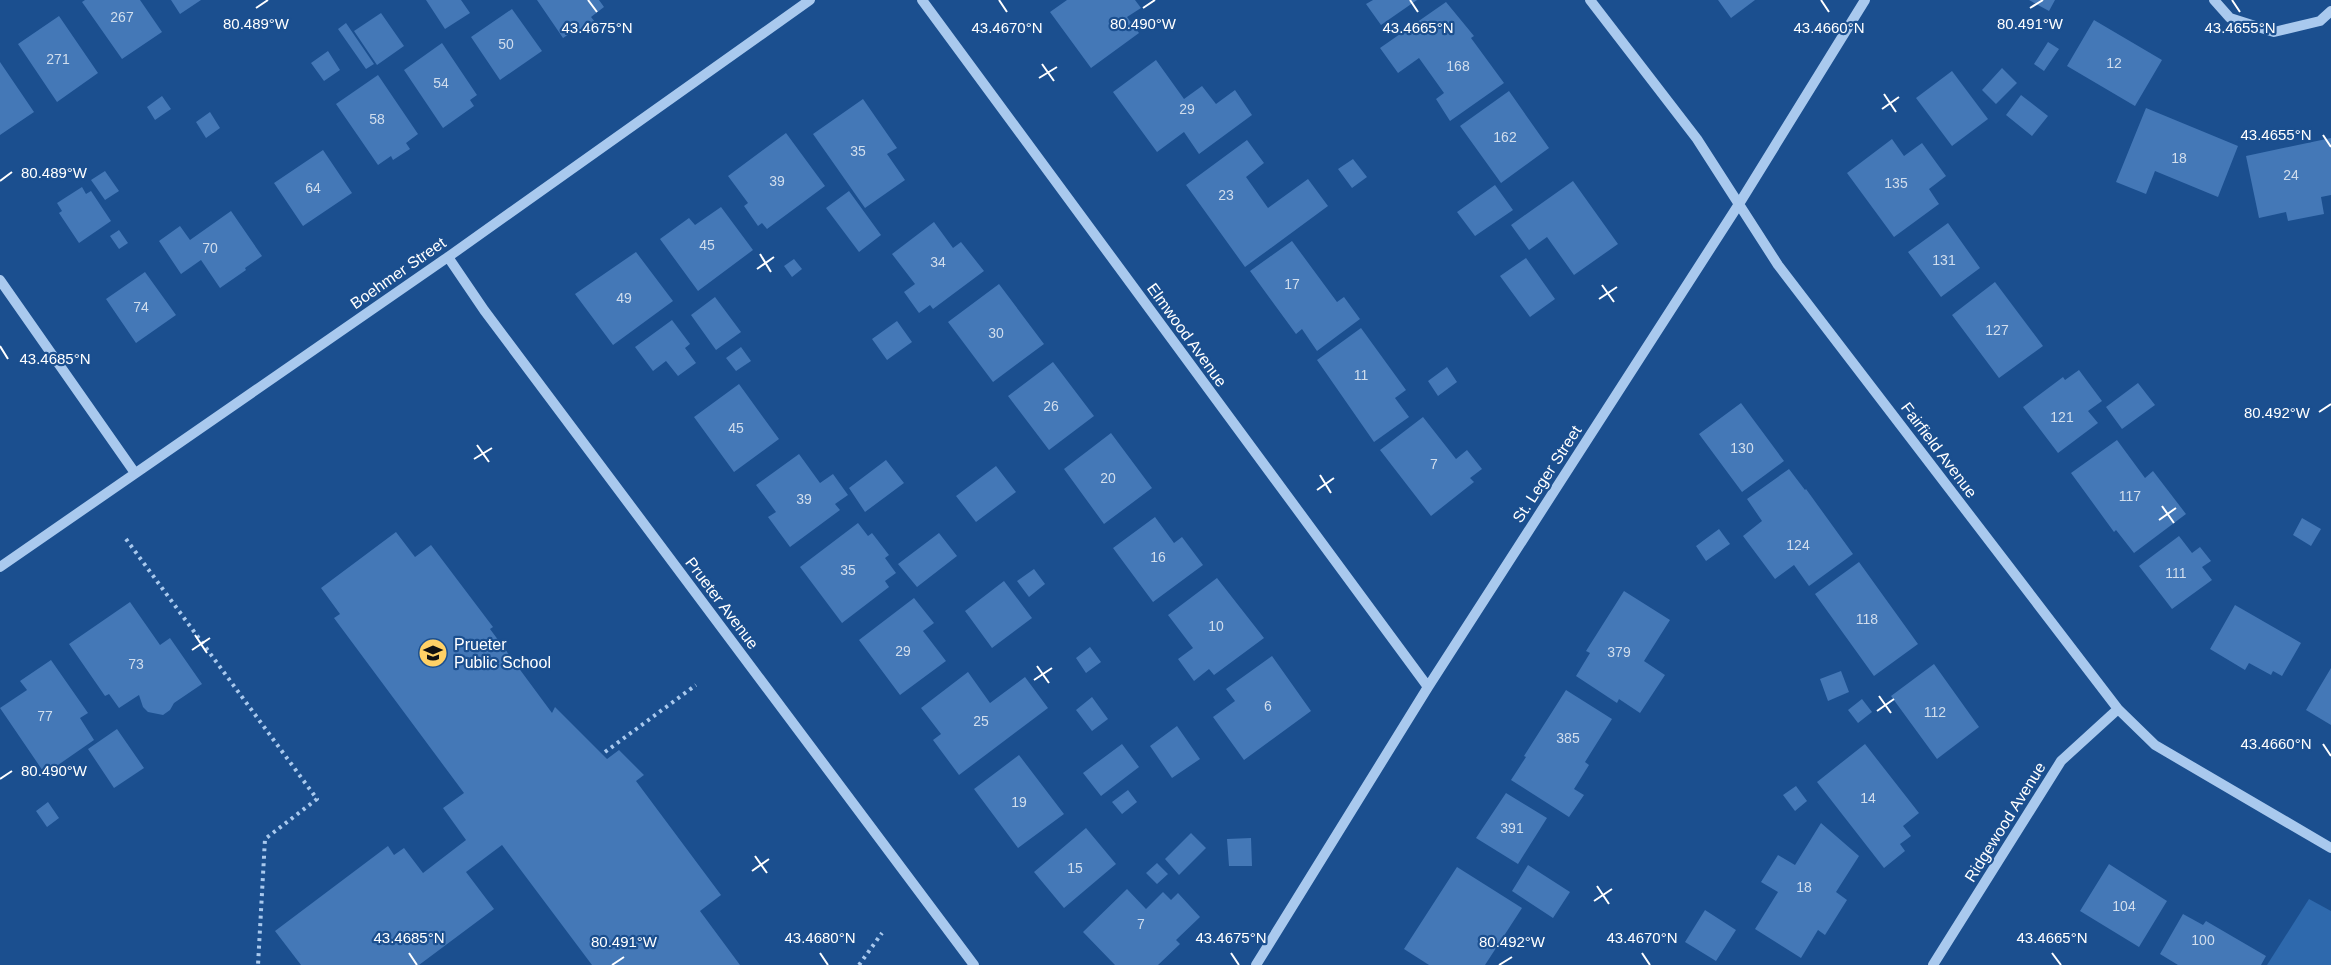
<svg xmlns="http://www.w3.org/2000/svg" width="2331" height="965" viewBox="0 0 2331 965" font-family="Helvetica,sans-serif">
<rect width="100%" height="100%" fill="#1b4f8f"/>
<path fill="#2e69ad" d="M2309 899 2331 911V965H2267Z"/>
<path fill="#4478b7" d="M85 0H140L162 32 122 59 82 2Z
M171 0H201L180 14Z
M426 0H461L470 13 445 29Z
M537 0H599L604 7 591 17 595 22 580 31 578 28 563 38Z
M1067 0H1135L1141 8 1127 17 1139 33 1091 68 1050 12Z
M1373 0H1417L1381 25 1366 4Z
M1718 0H1755L1731 18Z
M2029 0H2055L2049 11Z
M1446 2 1474 36 1471 38 1504 83 1450 121 1436 99 1444 93 1419 58 1398 73 1380 48Z
M512 9 542 51 500 80 471 37Z
M381 13 404 46 377 65 354 31Z
M59 16 98 73 57 102 18 44Z
M2094 20 2162 60 2135 106 2067 66Z
M346 23 374 64 366 69 338 29Z
M2048 42 2059 49 2044 71 2034 64Z
M442 43 477 95 470 100 474 106 443 128 404 70Z
M328 51 340 70 324 81 311 63Z
M1156 60 1184 99 1202 86 1216 104 1235 90 1252 115 1199 154 1184 132 1157 152 1113 92Z
M0 62 34 112 0 135Z
M2002 68 2017 83 1996 104 1982 90Z
M1952 71 1988 119 1952 146 1916 98Z
M378 75 418 134 406 143 410 149 393 160 391 156 378 165 336 104Z
M1509 91 1549 148 1501 183 1460 126Z
M2021 95 2048 116 2032 136 2006 115Z
M162 96 171 109 155 120 147 107Z
M863 99 897 148 887 154 905 180 865 208 813 134Z
M2146 108 2238 146 2218 197 2155 171 2146 194 2116 182Z
M210 112 220 128 206 138 196 122Z
M786 133 825 186 767 229 762 223 758 226 744 206 748 203 728 176Z
M2331 138V195L2321 197 2324 214 2288 221 2286 212 2259 218 2246 156Z
M1892 139 1904 156 1922 143 1946 176 1929 189 1939 204 1894 237 1847 173Z
M1247 140 1264 163 1246 177 1268 208 1308 179 1328 206 1245 267 1186 185Z
M323 150 352 193 303 226 274 183Z
M1353 159 1367 177 1352 188 1338 169Z
M105 171 119 191 105 200 91 180Z
M1573 181 1618 244 1574 275 1547 237 1529 250 1511 225Z
M1495 185 1513 210 1475 236 1457 212Z
M82 187 86 194 91 191 111 221 79 243 59 213 62 211 57 203Z
M849 191 881 235 859 252 826 208Z
M721 207 753 250 698 291 660 239 689 218 695 225Z
M231 211 262 256 245 268 246 270 220 288 201 260 181 274 159 241 180 226 190 240Z
M934 222 953 248 961 242 984 271 933 309 930 305 919 313 904 292 915 284 892 254Z
M1948 223 1980 268 1941 297 1908 252Z
M119 230 128 243 119 249 110 236Z
M1292 241 1337 302 1344 297 1360 319 1317 351 1302 329 1296 334 1250 271Z
M636 252 673 301 613 345 575 294Z
M1526 258 1555 299 1530 317 1500 276Z
M794 259 802 269 792 277 784 266Z
M145 272 176 315 136 343 106 299Z
M1995 282 2043 346 1999 378 1952 315Z
M999 284 1044 344 993 382 948 322Z
M715 297 741 332 716 350 691 315Z
M672 320 690 344 685 348 696 363 678 376 666 361 653 371 635 347Z
M897 321 912 342 887 360 872 339Z
M1361 328 1406 390 1395 398 1409 417 1374 442 1317 360Z
M741 347 751 361 736 371 726 358Z
M1053 362 1094 416 1049 450 1008 396Z
M1447 367 1457 382 1438 396 1428 381Z
M2079 370 2102 401 2088 411 2098 423 2058 453 2023 407 2063 377 2065 380Z
M2138 383 2155 405 2122 429 2106 407Z
M739 384 779 439 734 472 694 417Z
M1741 403 1784 461 1742 492 1699 434Z
M1423 417 1456 459 1467 450 1482 469 1470 478 1474 482 1431 516 1380 450Z
M1111 433 1152 488 1104 524 1064 469Z
M2117 440 2145 478 2153 471 2186 514 2134 553 2116 530 2114 532 2071 473Z
M799 454 820 483 833 474 848 495 835 504 840 510 790 547 768 517 776 512 756 485Z
M886 460 904 483 865 512 849 488Z
M996 466 1016 492 976 522 956 496Z
M1789 469 1805 490 1806 489 1853 554 1809 586 1794 565 1775 579 1743 536 1762 521 1747 499Z
M1155 517 1174 543 1182 537 1203 565 1153 602 1113 548Z
M2302 518 2321 529 2311 546 2293 535Z
M858 523 868 536 872 533 889 555 885 558 896 573 885 581 889 587 842 623 800 567Z
M1719 529 1730 544 1706 561 1696 546Z
M396 532 415 557 431 545 493 627 490 629 552 713 555 707 607 759 619 750 644 775 636 781 721 895 700 911 740 965H592L502 845 466 872 494 909 419 965H301L275 931 388 846 394 855 404 848 423 873 466 840 443 808 464 793 334 618 340 614 321 588Z
M939 533 957 556 917 587 898 564Z
M2179 536 2192 553 2200 547 2211 561 2202 567 2212 580 2172 609 2139 566Z
M1859 562 1918 644 1874 676 1815 594Z
M1034 569 1045 584 1029 597 1017 581Z
M1217 578 1264 638 1214 675 1209 669 1194 681 1178 659 1193 648 1168 615Z
M1004 581 1032 618 992 648 965 611Z
M1624 591 1670 620 1644 661 1665 675 1640 713 1619 699 1617 703 1576 676 1590 653 1586 651Z
M914 598 934 623 923 631 946 661 900 695 859 640Z
M130 602 160 645 170 638 202 684 174 703 170 710 163 715 148 712 143 707 139 695 119 708 109 694 105 696 69 644Z
M2235 605 2301 643 2282 676 2273 671 2271 675 2249 663 2245 670 2210 649Z
M1090 647 1101 662 1086 673 1076 658Z
M1272 656 1311 711 1244 760 1213 717 1235 701 1226 689Z
M51 660 88 713 80 718 94 740 45 774 0 708 27 690 20 681Z
M1934 664 1979 727 1937 759 1891 696Z
M2331 668V725L2306 710Z
M1841 671 1849 692 1828 701 1820 679Z
M968 672 990 703 1025 677 1048 708 959 775 933 740 941 734 921 708Z
M1566 690 1612 719 1585 762 1589 765 1574 789 1584 795 1569 817 1511 780 1526 757 1524 756Z
M1092 697 1108 719 1092 731 1076 710Z
M1862 699 1872 712 1858 723 1848 710Z
M1177 726 1200 759 1172 778 1150 746Z
M117 729 144 768 114 788 88 749Z
M1122 744 1139 767 1101 796 1083 773Z
M1865 744 1919 813 1903 826 1911 836 1900 844 1905 851 1884 868 1817 782Z
M1019 755 1064 814 1018 848 974 789Z
M1796 786 1807 801 1795 811 1783 795Z
M1128 790 1137 802 1122 814 1112 802Z
M1506 793 1547 818 1518 864 1476 838Z
M48 802 59 818 47 827 36 811Z
M1821 823 1859 856 1836 892 1847 900 1825 935 1818 930 1801 958 1755 929 1778 892 1761 882 1778 855 1795 865Z
M1086 828 1116 864 1064 908 1034 872Z
M1191 833 1206 848 1179 875 1165 859Z
M1251 838 1252 866H1229L1227 839Z
M1157 863 1168 874 1157 884 1146 873Z
M2109 864 2167 901 2139 947 2080 911Z
M1528 865 1570 892 1553 918 1512 891Z
M1457 867 1522 908 1485 965H1429L1404 949Z
M1127 889 1146 909 1163 892 1171 900 1178 893 1200 917 1176 940 1180 944 1158 965H1115L1083 932Z
M1705 910 1736 930 1716 961 1685 942Z
M2183 914 2203 925 2206 921 2266 956 2261 965H2178L2160 954Z"/>
<g fill="none" stroke-linecap="round" stroke-linejoin="round">
<path stroke="#a9c9ee" stroke-width="4" stroke-dasharray="3 4.5" stroke-linecap="butt" d="M126 539 317 799 265 839 258 965
M605 752 696 685
M859 965 882 933"/>
<path stroke="#a9c9ee" stroke-width="10" d="M922 0 1428 687
M1590 0 1697 139 1778 265 2118 709 2155 745 2331 848
M2214 0 2230 18 2274 32 2320 21 2331 11
M448 257 484 310 974 965
M0 280 135 473
M0 567 448 257 810 0
M1256 965 1428 687 1739 204 1865 0
M1933 965 2061 761 2118 709"/>
</g>
<path fill="none" stroke="#fff" stroke-width="2" d="M588 0 597 12M999 0 1007 12M1410 0 1418 12M1821 0 1829 12M2232 0 2240 12M256 8 268 0M1143 8 1155 0M2030 8 2043 0M1042 64 1054 81M1039 78 1057 67M1884 94 1896 112M1882 109 1899 97M2323 135 2331 147M0 181 12 172M760 254 771 272M757 269 774 257M1602 285 1614 302M1599 299 1617 287M0 346 8 359M2319 412 2331 404M477 445 489 462M474 459 492 448M1320 475 1331 493M1317 490 1334 478M2162 506 2174 523M2159 520 2176 508M195 635 207 653M192 650 210 638M1037 666 1049 683M1034 680 1052 668M1879 696 1891 713M1877 711 1894 699M2323 744 2331 756M0 779 12 771M755 856 767 873M752 871 769 859M1597 886 1609 904M1594 901 1612 889M409 953 417 965M820 953 828 965M1231 953 1239 965M1642 953 1650 965M2052 953 2061 965M612 965 624 957M1499 965 1512 957"/>
<defs>
<g id="school-disc" transform="scale(1.5)"><circle r="9.5" fill="#ffd166" stroke="#1b4f8f"/><path d="M0-5L7-2L0 1L-7-2ZM-4 1L0 2.5L4 1V4Q0 6-4 4Z" fill="#111"/></g>
</defs>
<g fill-rule="evenodd">
<use href="#school-disc" x="433" y="653"/>
</g>
<g text-anchor="middle" dominant-baseline="central" stroke-width="4.5" stroke-linejoin="round" paint-order="stroke">
<g font-size="14" fill="#d0dded">
<text x="122" y="17">267</text>
<text x="506" y="44">50</text>
<text x="58" y="59">271</text>
<text x="2114" y="63">12</text>
<text x="1458" y="66">168</text>
<text x="441" y="83">54</text>
<text x="1187" y="109">29</text>
<text x="377" y="119">58</text>
<text x="1505" y="137">162</text>
<text x="858" y="151">35</text>
<text x="2179" y="158">18</text>
<text x="2291" y="175">24</text>
<text x="777" y="181">39</text>
<text x="1896" y="183">135</text>
<text x="313" y="188">64</text>
<text x="1226" y="195">23</text>
<text x="707" y="245">45</text>
<text x="210" y="248">70</text>
<text x="1944" y="260">131</text>
<text x="938" y="262">34</text>
<text x="1292" y="284">17</text>
<text x="624" y="298">49</text>
<text x="141" y="307">74</text>
<text x="1997" y="330">127</text>
<text x="996" y="333">30</text>
<text x="1361" y="375">11</text>
<text x="1051" y="406">26</text>
<text x="2062" y="417">121</text>
<text x="736" y="428">45</text>
<text x="1742" y="448">130</text>
<text x="1434" y="464">7</text>
<text x="1108" y="478">20</text>
<text x="2130" y="496">117</text>
<text x="804" y="499">39</text>
<text x="1798" y="545">124</text>
<text x="1158" y="557">16</text>
<text x="848" y="570">35</text>
<text x="2176" y="573">111</text>
<text x="1867" y="619">118</text>
<text x="1216" y="626">10</text>
<text x="903" y="651">29</text>
<text x="1619" y="652">379</text>
<text x="136" y="664">73</text>
<text x="1268" y="706">6</text>
<text x="1935" y="712">112</text>
<text x="45" y="716">77</text>
<text x="981" y="721">25</text>
<text x="1568" y="738">385</text>
<text x="1868" y="798">14</text>
<text x="1019" y="802">19</text>
<text x="1512" y="828">391</text>
<text x="1075" y="868">15</text>
<text x="1804" y="887">18</text>
<text x="2124" y="906">104</text>
<text x="1141" y="924">7</text>
<text x="2203" y="940">100</text>
</g>
<g font-size="16" fill="#fff" stroke="#1b4f8f">
<text transform="translate(398 273) rotate(-35)">Boehmer Street</text>
<text transform="translate(1187 335) rotate(54)">Elmwood Avenue</text>
<text transform="translate(1939 450) rotate(53)">Fairfield Avenue</text>
<text transform="translate(1547 474) rotate(-57)">St. Leger Street</text>
<text transform="translate(722 603) rotate(53)">Prueter Avenue</text>
<text transform="translate(2005 822) rotate(-58)">Ridgewood Avenue</text>
</g>
<g font-size="16" fill="#fff" stroke="#1b4f8f" text-anchor="start">
<text x="454" y="644">Prueter<tspan x="454" dy="18">Public School</tspan></text>
</g>
</g>
<g font-size="15" text-anchor="middle" fill="#fff" stroke="#1b4f8f" stroke-width="4.5" stroke-linejoin="round" paint-order="stroke">
<text x="256" y="29">80.489°W</text>
<text x="1143" y="29">80.490°W</text>
<text x="2030" y="29">80.491°W</text>
<text x="597" y="33">43.4675°N</text>
<text x="1007" y="33">43.4670°N</text>
<text x="1418" y="33">43.4665°N</text>
<text x="1829" y="33">43.4660°N</text>
<text x="2240" y="33">43.4655°N</text>
<text x="2276" y="140">43.4655°N</text>
<text x="54" y="178">80.489°W</text>
<text x="55" y="364">43.4685°N</text>
<text x="2277" y="418">80.492°W</text>
<text x="2276" y="749">43.4660°N</text>
<text x="54" y="776">80.490°W</text>
<text x="409" y="943">43.4685°N</text>
<text x="820" y="943">43.4680°N</text>
<text x="1231" y="943">43.4675°N</text>
<text x="1642" y="943">43.4670°N</text>
<text x="2052" y="943">43.4665°N</text>
<text x="624" y="947">80.491°W</text>
<text x="1512" y="947">80.492°W</text>
</g>
</svg>
